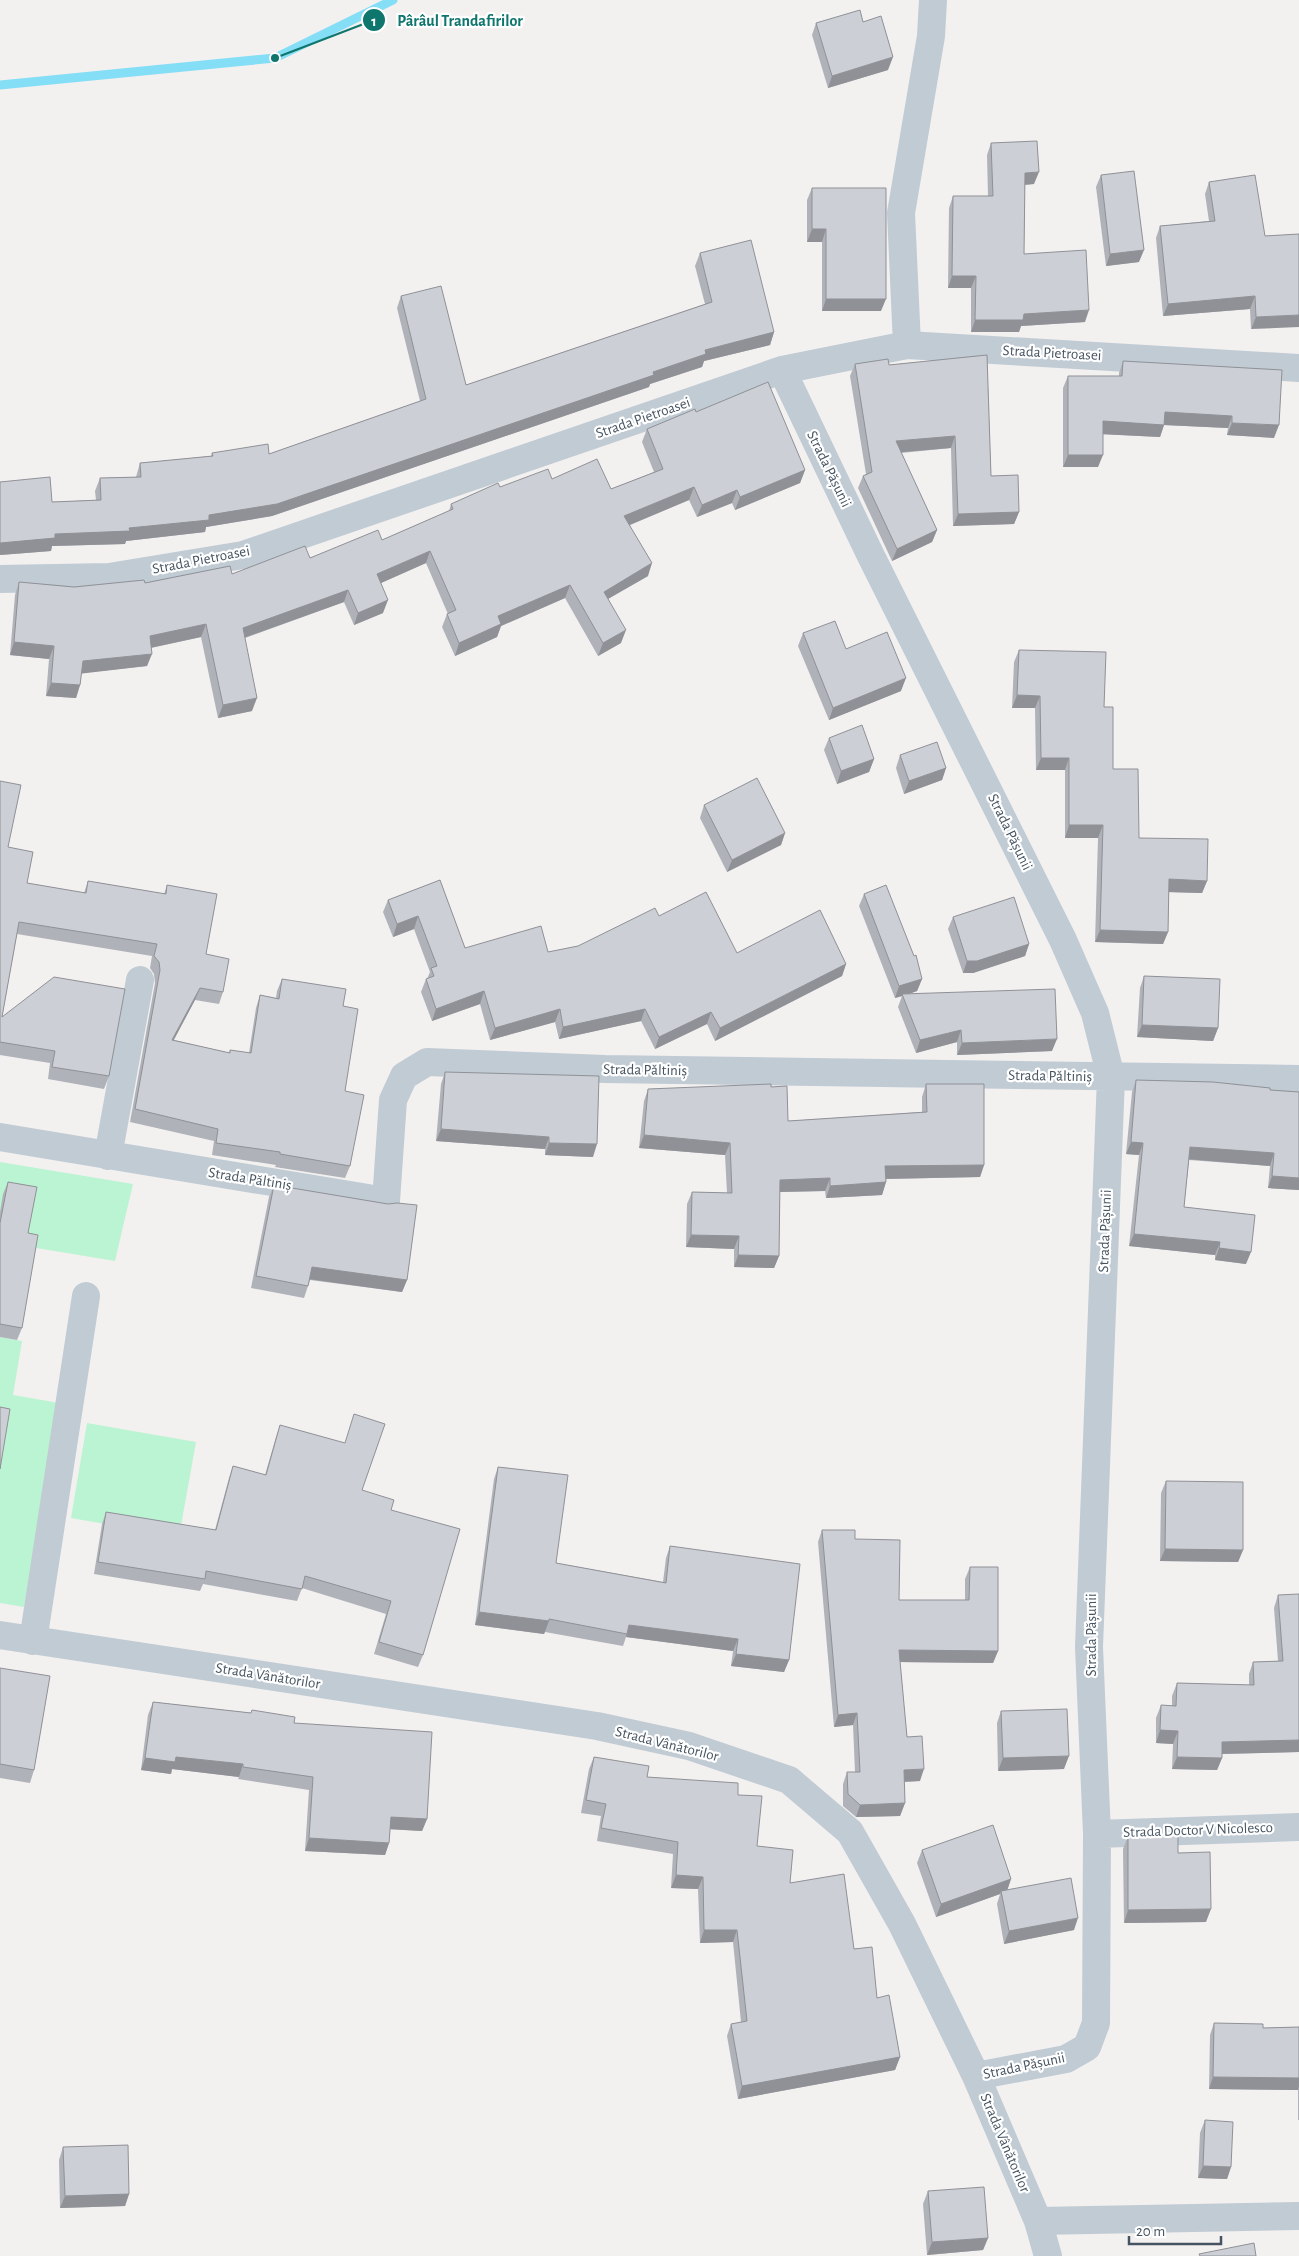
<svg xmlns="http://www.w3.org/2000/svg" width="1299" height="2256" viewBox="0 0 1299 2256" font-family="'Alegreya Sans',sans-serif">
<rect width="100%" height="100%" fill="#f3f0f0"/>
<path fill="#bbf4d2" d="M0 1162 133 1184 115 1261 0 1242Z
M0 1337 22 1341 13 1395 59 1403 24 1607 0 1603Z
M87 1423 196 1442 179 1537 71 1518Z"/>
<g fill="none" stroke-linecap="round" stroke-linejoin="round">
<path stroke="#84def6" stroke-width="9" d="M0 85 275 58 393 0"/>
<path stroke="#c0cbd4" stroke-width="28" d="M907 345 901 213 931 36 933 0
M782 370 870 554 1063 940 1095 1013 1111 1077 1089 1647 1097 1834 1096 2023 1087 2047 1066 2059 976 2076
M0 579 109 577 243 555 782 370 907 345 1299 368
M0 1137 386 1201 393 1100 404 1076 427 1062 605 1069 1299 1079
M108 1156 140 980
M0 1635 597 1726 689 1746 789 1780 850 1832 902 1924 976 2076 1038 2221 1048 2256
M33 1641 86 1296
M1097 1834 1299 1827
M1038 2221 1299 2216"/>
</g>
<path fill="#afb2b8" d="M863 22 888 70 828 88 812 35 816 23Z
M991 143 1034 184 1025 185 1024 254 1085 322 1021 326 1019 332H971V288H948L949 208 953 196H988L987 155Z
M1101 175 1139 262 1106 266 1096 187Z
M1209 182 1265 236 1299 234 1251 329 1250 309 1163 316 1156 238 1160 226 1209 221 1205 194Z
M812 188 881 311H822V242H807V200Z
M700 253 774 332 770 345 704 361 702 367 650 384 649 387 272 516 206 527 205 532 126 541 125 544 52 546 51 551 0 555V482L52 502 96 500 95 491 100 478 136 477 140 463 211 456 212 453 269 454 420 401 397 308 401 296 466 385 705 304 695 266Z
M987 355 991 476 1019 512 1014 524 953 526 951 448 901 453 937 530 932 542 892 561 858 488 863 476 866 474 850 376 855 364 889 365Z
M1123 361 1274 438 1227 435 1228 428 1164 425 1160 437 1103 434 1098 467H1063V388L1068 376H1119V373Z
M696 412 805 470 800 483 735 510 732 503 697 517 689 500 630 525 648 576 608 599 621 643 598 656 565 598 501 626 497 637 455 656 442 627 447 614H448L426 563 381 583 383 613 354 625 344 602 245 638 252 711 218 718 201 637 151 648 147 666 81 673 80 685 76 698 46 696 49 659 10 655 15 595 19 582 74 587 145 583 232 574 310 558 382 540 449 511 451 504 500 487 552 479 611 489 654 472 642 442 647 429Z
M803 633 846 649 901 691 829 720 798 646Z
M1019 650 1104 707 1113 769 1139 838 1207 881 1202 893 1169 892 1168 932 1163 944 1095 942 1098 838H1065V770H1036L1035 708H1012L1014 662Z
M829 738 874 759 869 772 837 784 824 750Z
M900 755 946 768 942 780 904 794 896 768Z
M0 781 8 847 27 883 84 893 88 881 164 894 167 885 206 954 223 992 219 1004 195 1000 174 1040 229 1053 230 1050 249 1053 256 1008 260 995 276 998 277 991 282 979 343 1006 345 1091 350 1166 345 1178 275 1167 276 1165 212 1155 214 1141 130 1122 155 983 154 974 150 968 152 956 17 934 2 1017 109 1076 104 1089 48 1079 50 1063 0 1055Z
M704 805 785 833 781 845 727 872 700 818Z
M440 880 465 948 548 952 578 946 659 916 737 953 846 964 842 976 715 1041 707 1024 655 1049 641 1021 559 1039 555 1022 490 1040 480 1004 432 1021 421 992 426 979H427L430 972 414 929 393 937 383 912 388 900Z
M864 894 922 979 917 991 909 994 1052 1051 957 1055V1042L916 1053 898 1007 902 996 895 998 859 906Z
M953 917 1029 944 1025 956 973 973H963L948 929Z
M1144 976 1218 1028 1213 1041 1137 1037 1140 988Z
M445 1072 593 1157 545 1155V1149L436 1141 441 1084Z
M1136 1080 1299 1092V1190L1268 1188 1270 1166 1189 1160 1184 1207 1246 1264 1215 1260V1255L1129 1246 1139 1155 1126 1154 1132 1092Z
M926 1084 984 1165 980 1177 886 1179V1182L882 1195 826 1198 825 1191 780 1192 779 1256 774 1268 734 1267V1249L686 1247 687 1204 692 1192 727 1193 725 1155 639 1148 644 1101 648 1089 771 1087 788 1121 922 1112V1097Z
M8 1182 28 1233 22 1328 17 1340 0 1337V1212L3 1194Z
M274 1185 407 1280 402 1292 310 1280 304 1298 251 1288 269 1197Z
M280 1425 362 1490 391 1510 423 1655 418 1667 374 1654 386 1614 302 1588 297 1601 203 1584 200 1591 94 1574 102 1524 106 1512 215 1530 229 1478 233 1466 265 1475 276 1437Z
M498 1467 556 1563 663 1582 666 1558 670 1546 789 1660 784 1672 731 1666 733 1651 626 1637 623 1646 545 1632 544 1634 475 1625 494 1479Z
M1166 1481 1243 1550 1238 1562 1160 1561 1161 1493Z
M822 1530 855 1539 899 1600H965V1579L970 1567 998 1651 993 1663 900 1662 907 1737 920 1781 904 1782 905 1803 900 1816 856 1817 843 1806V1784L847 1772H855L853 1725 834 1727 818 1542Z
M1278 1595 1299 1752 1222 1754V1758L1217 1770 1172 1769 1173 1744 1156 1743V1718L1161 1705 1172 1706V1696L1177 1683 1249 1685V1674L1253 1662 1278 1661 1274 1608Z
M0 1669 34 1770 30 1783 0 1778Z
M153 1702 251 1713 252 1710 294 1723 427 1819 422 1831 390 1829 389 1843 385 1855 305 1851 309 1790 238 1779 239 1777 172 1769 171 1774 141 1770 148 1715Z
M1001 1711 1064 1769 998 1771 997 1723Z
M594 1757 647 1777 738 1795 757 1846 790 1883 854 1949 877 1998 900 2057 895 2070 738 2099 727 2036 731 2024 741 2022 733 1942 700 1943 698 1889 671 1888 673 1854 597 1841 601 1816 581 1813 589 1769Z
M1128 1836 1178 1853 1206 1922 1124 1923 1123 1849Z
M922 1850 1011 1879 1007 1890 1074 1930 1004 1944 997 1904 1000 1894 936 1917 917 1863Z
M1214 2023 1263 2028 1299 2027V2120H1298V2090L1209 2089 1210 2035Z
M1205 2120 1231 2167 1227 2179 1198 2178 1200 2133Z
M63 2147 129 2194 125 2206 60 2208 59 2160Z
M928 2191 988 2238 983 2250 927 2255 923 2204Z"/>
<path fill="#8f9196" d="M893 57 888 70 828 88 832 76Z
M1039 172 1034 184 1020 185 1025 173Z
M812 229H826L822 242H807Z
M1144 250 1139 262 1106 266 1110 254Z
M952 276H976L971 288H948Z
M1255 296 1250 309 1163 316 1168 304Z
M826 299H886L881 311H822Z
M1089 310 1085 322 1021 326 1019 332H971L975 320 1024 314Z
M1299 315V327L1251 329 1256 317Z
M774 332 770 345 704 361 702 367 650 384 649 387 272 516 206 527 205 532 126 541 125 544 52 546 51 551 0 555V543L55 534 129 528 209 515 653 372 705 350Z
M1165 412 1232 416 1228 428 1164 425 1160 437 1098 434 1103 421Z
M1232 423 1279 425 1274 438 1227 435Z
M955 436 951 448 891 453 896 441Z
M1068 455H1103L1098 467H1063Z
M805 470 800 483 735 510 740 497Z
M694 487 689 500 620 529 624 516Z
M737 490 732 503 697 517 702 505Z
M1019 512 1014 524 953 526 958 514Z
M937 530 932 542 892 561 897 549Z
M430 551 426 563 372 587 377 574Z
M652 563 648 576 599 604 604 592Z
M570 585 565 598 501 626 497 637 455 656 459 643 498 616Z
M348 590 344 602 238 640 243 628Z
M388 600 383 613 354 625 358 613Z
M206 624 201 637 145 649 150 636Z
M626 630 621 643 598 656 603 643Z
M14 642 54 646 49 659 10 655Z
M152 654 147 666 78 674 83 661Z
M906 678 901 691 829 720 833 708Z
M51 683 80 685 76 698 46 696Z
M1017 695 1040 696 1035 708H1012Z
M257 698 252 711 218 718 223 705Z
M1041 758H1069L1065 770H1036Z
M874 759 869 772 837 784 841 771Z
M946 768 942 780 904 794 909 781Z
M1069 825H1103L1098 838H1065Z
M785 833 781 845 727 872 732 860Z
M1169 879 1207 881 1202 893 1165 892Z
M418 916 414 929 393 937 397 924Z
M1100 930 1168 932 1163 944 1095 942Z
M1029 944 1025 956 973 973H963L967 961Z
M846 964 842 976 715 1041 720 1028Z
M922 979 917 991 903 996 902 994V996L895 998 899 986Z
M200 988 195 1000 167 1052 172 1040Z
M484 991 480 1004 432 1021 436 1009Z
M560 1009 555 1022 490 1040 495 1028Z
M645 1009 641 1021 559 1039 563 1027Z
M711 1012 707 1024 655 1049 659 1037Z
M1142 1025 1218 1028 1213 1041 1137 1037Z
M961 1030 957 1042 916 1053 920 1040Z
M1057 1039 1052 1051 957 1055 962 1043Z
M441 1129 549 1137 545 1149 436 1141Z
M644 1135 730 1143 725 1155 639 1148Z
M1131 1142 1143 1143 1139 1155 1126 1154Z
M549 1143 597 1144 593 1157 545 1155Z
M1190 1147 1274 1153 1270 1166 1186 1159Z
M984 1165 980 1177 881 1179 885 1166Z
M1272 1176 1299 1178V1190L1268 1188Z
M830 1178 825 1191 776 1192 780 1180Z
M886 1182 882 1195 826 1198 830 1186Z
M1134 1234 1220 1242 1215 1255 1129 1246Z
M691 1235 739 1236 734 1249 686 1247Z
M1219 1248 1251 1252 1246 1264 1215 1260Z
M738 1255 779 1256 774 1268 734 1267Z
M312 1267 407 1280 402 1292 308 1279Z
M1165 1549 1243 1550 1238 1562 1160 1561Z
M479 1612 549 1621 544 1634 475 1625Z
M629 1625 738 1639 733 1651 626 1637Z
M899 1650 998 1651 993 1663 894 1662Z
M736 1654 789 1660 784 1672 731 1666Z
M857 1713 853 1725 834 1727 838 1715Z
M1160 1730 1178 1731 1173 1744 1156 1743Z
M1299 1740V1752L1218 1754 1222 1742Z
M1069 1756 1064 1769 998 1771 1003 1758Z
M176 1757 243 1764 239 1777 172 1769 171 1774 141 1770 145 1758Z
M1177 1757 1222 1758 1217 1770 1172 1769Z
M924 1769 920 1781 899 1782 904 1770Z
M905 1803 900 1816 856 1817 860 1805Z
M391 1817 427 1819 422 1831 386 1829Z
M309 1838 389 1843 385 1855 305 1851Z
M676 1875 703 1877 698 1889 671 1888Z
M1011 1879 1007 1891H1001L1000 1894 936 1917 941 1904Z
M1211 1909 1206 1922 1124 1923 1128 1910Z
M1078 1918 1074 1930 1004 1944 1009 1931Z
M704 1930H737L733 1942 700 1943Z
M900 2057 895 2070 738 2099 742 2086Z
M1213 2077 1299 2078V2086L1298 2090 1209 2089Z
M1203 2166 1231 2167 1227 2179 1198 2178Z
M129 2194 125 2206 60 2208 65 2196Z
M988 2238 983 2250 927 2255 932 2242Z"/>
<path fill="#cccfd6" stroke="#8f9196" d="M860 10 863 22 881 16 893 57 832 76 816 23Z
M1037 141 1039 172 1025 173 1024 254 1086 250 1089 310 1024 314 1023 320H975L976 276H952L953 196H993L991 143Z
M1134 171 1144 250 1110 254 1101 175Z
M1255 175 1265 236 1299 234V315L1256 317 1255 296 1168 304 1160 226 1215 221 1209 182Z
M812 188H886V299H826V229H812Z
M751 240 774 332 705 350 706 354 653 372 654 375 277 504 209 515V520L129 528 130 531 55 534V538L0 543V482L50 477 52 502 101 500 100 478 141 477 140 463 213 456 212 453 268 444 269 454 426 399 401 296 441 286 466 385 712 302 700 253Z
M987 355 991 476 1018 475 1019 512 958 514 955 436 896 441 937 530 897 549 863 476 872 472 855 364 888 359 889 365Z
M1123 361 1282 370 1279 425 1232 423V416L1165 412 1164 425 1103 421V455H1068V376H1122Z
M768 382 805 470 740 497 737 490 702 505 694 487 624 516 652 563 604 592 626 630 603 643 570 585 498 616 501 624 459 643 447 614 456 610 430 551 377 574 388 600 358 613 348 590 243 628 257 698 223 705 206 624 150 636 152 654 83 661 80 685 51 683 54 646 14 642 19 582 74 587 144 580 145 583 230 566 232 574 305 546 310 558 378 530 382 540 453 509 451 504 498 483 500 487 548 469 552 479 597 459 611 489 663 469 647 429 695 409 696 412Z
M835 621 846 649 887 632 906 678 833 708 803 633Z
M1019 650 1106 652 1104 707H1113V769H1138L1139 838 1208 839 1207 881 1169 879 1168 932 1100 930 1103 825H1069V758H1041L1040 696 1017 695Z
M862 725 874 759 841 771 829 738Z
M937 742 946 768 909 781 900 755Z
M757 778 785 833 732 860 704 805Z
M0 781 21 785 8 847 33 852 27 883 86 893 88 881 166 894 167 885 217 894 206 954 229 959 223 992 200 988 172 1040 230 1053V1050L251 1053 260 995 279 999 282 979 346 989 343 1006 358 1009 345 1091 364 1095 350 1166 280 1154V1152L216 1143 218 1129 135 1109 160 970 159 962 154 956 157 944 19 922 2 1017 54 977 125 989 109 1076 52 1067 55 1051 0 1042Z
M440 880 465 948 541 926 548 952 578 946 655 908 659 916 706 892 737 953 820 910 846 964 720 1028 711 1012 659 1037 645 1009 563 1027 560 1009 495 1028 484 991 436 1009 426 979 434 976 431 968 437 966 418 916 397 924 388 900Z
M886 885 914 956 916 955 922 979 899 986 864 894Z
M1014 897 1029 944 977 961H967L953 917Z
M1144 976 1220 979 1218 1028 1142 1025Z
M1055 989 1057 1039 962 1043 961 1030 920 1040 902 994Z
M445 1072 599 1076 597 1144 549 1143V1137L441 1129Z
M1136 1080 1213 1082 1270 1088V1090L1299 1092V1178L1272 1176 1274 1153 1190 1147 1184 1207 1255 1215 1251 1252 1219 1248 1220 1242 1134 1234 1143 1143 1131 1142Z
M771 1084V1087L787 1086 788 1121 927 1112 926 1084H984V1165L885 1166 886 1182 830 1186V1178L780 1180 779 1256 738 1255 739 1236 691 1235 692 1192 732 1193 730 1143 644 1135 648 1089Z
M8 1182 37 1187 28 1233 38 1235 22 1328 0 1324V1223Z
M274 1185 388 1204 397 1203 417 1205 407 1280 312 1267 308 1286 256 1276Z
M0 1407 10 1409 0 1469Z
M354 1414 385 1424 362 1490 394 1500 391 1510 460 1529 423 1655 379 1642 391 1601 305 1576 302 1589 206 1571 205 1579 98 1562 106 1512 216 1530 233 1466 266 1475 280 1425 345 1443Z
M498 1467 568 1475 556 1563 666 1583 670 1546 800 1564 789 1660 736 1654 738 1639 629 1625 627 1634 549 1619V1621L479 1612Z
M1166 1481 1243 1482V1550L1165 1549Z
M822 1530H855V1539L900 1540 899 1600H969L970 1567H998V1651L899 1650 907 1737 922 1736 924 1769 904 1770 905 1803 860 1805 848 1794 847 1772H860L857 1713 838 1715Z
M1299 1594V1740L1222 1742V1758L1177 1757 1178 1731 1160 1730 1161 1705 1176 1706 1177 1683 1254 1685 1253 1662 1283 1661 1278 1595Z
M0 1668 50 1676 34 1770 0 1764Z
M153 1702 251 1713 252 1710 295 1717 294 1723 432 1732 427 1819 391 1817 389 1843 309 1838 313 1777 243 1767V1764L176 1757 175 1762 145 1758Z
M1067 1709 1069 1756 1003 1758 1001 1711Z
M594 1757 649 1766 647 1777 738 1783V1795L762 1796 757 1846 793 1850 790 1883 844 1874 854 1949 872 1947 877 1998 889 1995 900 2057 742 2086 731 2024 747 2021 737 1930H704L703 1877 676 1875 678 1842 601 1828 606 1804 586 1800Z
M993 1825 1011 1879 941 1904 922 1850Z
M1178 1835V1853L1210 1852 1211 1909 1128 1910V1836Z
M1071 1878 1078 1918 1009 1931 1001 1891Z
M1214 2023 1263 2024V2028L1299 2027V2078L1213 2077Z
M1205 2120 1233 2122 1231 2167 1203 2166Z
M128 2145 129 2194 65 2196 63 2147Z
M984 2187 988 2238 932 2242 928 2191Z
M1254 2243 1256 2256H1200L1199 2254Z"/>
<g text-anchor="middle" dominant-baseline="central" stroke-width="4.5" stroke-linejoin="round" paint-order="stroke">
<g font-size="15" fill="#465461" stroke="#fff">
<text transform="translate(1052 353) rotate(3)">Strada Pietroasei</text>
<text transform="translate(643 418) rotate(-19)">Strada Pietroasei</text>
<text transform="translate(829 469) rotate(64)">Strada Pășunii</text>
<text transform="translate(201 560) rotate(-11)">Strada Pietroasei</text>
<text transform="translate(1010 832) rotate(64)">Strada Pășunii</text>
<text transform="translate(645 1070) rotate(1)">Strada Păltiniș</text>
<text transform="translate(1050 1076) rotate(1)">Strada Păltiniș</text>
<text transform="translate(250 1179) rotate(9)">Strada Păltiniș</text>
<text transform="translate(1105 1231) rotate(-88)">Strada Pășunii</text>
<text transform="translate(1091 1635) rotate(-90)">Strada Pășunii</text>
<text transform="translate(268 1676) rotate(9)">Strada Vânătorilor</text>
<text transform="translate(667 1744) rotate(14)">Strada Vânătorilor</text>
<text transform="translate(1198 1830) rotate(-2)">Strada Doctor V Nicolesco</text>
<text transform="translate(1024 2066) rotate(-12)">Strada Pășunii</text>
<text transform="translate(1005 2143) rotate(67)">Strada Vânătorilor</text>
</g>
</g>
<path fill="none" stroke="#0f766e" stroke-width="2" d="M275 58L374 20"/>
<g fill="#0f766e" stroke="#fff" stroke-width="2">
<circle cx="275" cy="58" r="5"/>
<circle cx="374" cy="20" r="12"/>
</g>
<g font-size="15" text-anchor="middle" font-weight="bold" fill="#fff">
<text x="374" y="26">1</text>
</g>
<g font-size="16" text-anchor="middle" font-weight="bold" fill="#0f766e" stroke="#fff" stroke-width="4.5" stroke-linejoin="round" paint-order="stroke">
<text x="460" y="26">Pârâul Trandafirilor</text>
</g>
<path d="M1129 2236v8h92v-8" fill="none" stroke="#465461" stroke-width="2.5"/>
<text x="1136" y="2236" font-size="15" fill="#465461" stroke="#ffffff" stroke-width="4" paint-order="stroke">20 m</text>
</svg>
